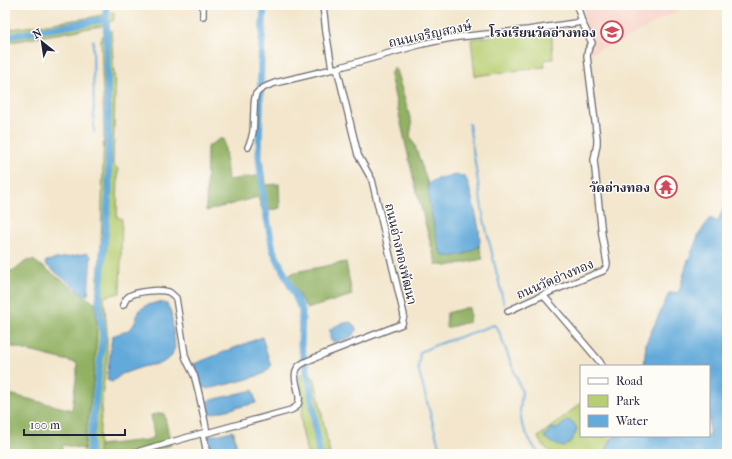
<svg xmlns="http://www.w3.org/2000/svg" width="732" height="459" viewBox="0 0 732 459" font-family="'IM FELL French Canon','Noto Serif Thai',serif">
<rect width="100%" height="100%" fill="#fdfcf7"/>
<filter id="ink" filterUnits="userSpaceOnUse"><feTurbulence type="fractalNoise" baseFrequency=".025" numOctaves="2"/><feDisplacementMap in="SourceGraphic" scale="8" xChannelSelector="R" yChannelSelector="G"/><feConvolveMatrix kernelMatrix="1 2 1 2 8 2 1 2 1" color-interpolation-filters="sRGB"/></filter>
<filter id="wash" filterUnits="userSpaceOnUse"><feTurbulence type="fractalNoise" baseFrequency=".012" numOctaves="4" result="noise"/><feDisplacementMap in="SourceGraphic" scale="16" xChannelSelector="R" yChannelSelector="G"/><feGaussianBlur stdDeviation="0.9" result="paint"/><feColorMatrix in="noise" values="0 0 0 0 0 0 0 0 0 0 0 0 0 0 0 0 0 1.4 0 .05"/><feComposite in="paint" operator="in"/></filter>
<g filter="url(#wash)">
<rect width="100%" height="100%" fill="#f3e6cc"/>
<path fill="#f7d1c7" d="M582 5H688L620 42 590 53 584 15Z"/>
<path fill="#b8ce72" stroke="#6d7856" d="M114 12V20L101 26 5 43V30L87 18Z
M552 29V41L553 59 544 60 545 67 475 76 471 39 487 37Z
M111 30 115 90 113 164 118 169 117 217 122 219 120 293 104 297 107 331V358L103 388 98 454H83L93 380 97 323 96 301 101 242 104 129 101 40 103 35Z
M307 370 315 380 330 454H307L302 429 301 415 303 406 300 376Z
M581 403V436H608L611 440 604 454H558C550 453 540 445 538 437Z
M234 432 238 454H208L205 437Z"/>
<path fill="#92b164" stroke="#5a6a50" d="M393 68 396 70 412 124 410 136 415 146 428 184 429 202 440 251 465 254 479 246 483 259 447 266 436 264 414 181 390 75Z
M220 139H224L228 180 265 175 266 185 279 184 280 208 263 212 258 197 206 211 207 147Z
M33 260 96 304C99 352 90 401 84 449L63 445 61 454H5V393L72 410 77 371V363L5 345V271L6 270 14 271 26 261Z
M346 262 352 295 307 309 288 276 295 272Z
M469 307 470 314 469 322 446 328 447 313Z
M164 413 171 445 141 454H98L99 445 147 440 154 437 151 415Z"/>
<path fill="#64aada" stroke="#43668a" d="M459 175 465 177 468 183C471 196 483 235 479 246 467 254 459 257 444 256L440 251 435 231 429 202 428 184C437 177 448 176 459 175Z
M727 197V454H604L613 436H709V366H644L646 343 669 293 679 292 686 266 699 234 710 218 718 222Z
M88 253 91 256 88 295H85L45 264 46 261Z
M159 302 167 304 171 312 175 347 171 357 162 363 142 367 122 374 112 382 107 380 112 336C130 330 134 331 138 311L147 305Z
M350 322 354 325 357 330C351 340 343 340 332 342L330 338V329L340 324Z
M262 337 271 366 268 370 263 374 248 379 208 389 202 386 198 380 194 364Z
M253 390 256 403 210 414 207 401Z
M568 420 573 422 577 428C575 437 571 443 563 447L554 444 544 437 551 428 557 429Z
M232 431 237 449 216 454H212L207 437Z"/>
<g fill="none" stroke-linecap="round" stroke-linejoin="round">
<path stroke="#64aada" stroke-width="2" d="M93 40 94 132
M469 124 483 215 504 304
M441 454 418 368 420 352 436 345 494 325 498 329 522 392 520 410 522 425 532 444 539 454"/>
<path stroke="#64aada" stroke-width="7" d="M264 5 261 61 259 156 264 202 273 250 295 295 302 311 301 346 310 384 319 454
M5 37 106 19
M89 454 103 336 99 301 109 192 106 5"/>
</g>
</g>
<g filter="url(#ink)">
<g fill="none" stroke-linecap="round" stroke-linejoin="round">
<g stroke="#6b676e" stroke-width="8">
<path id="street" d="M203 5V16
M323 5 326 32 332 68
M248 147C255 134 253 124 254 110 254 105 254 99 256 94 260 88 269 85 275 83L337 68 422 44 446 39 458 37 528 30 582 22
M543 295 600 362 602 366
M123 305C125 302 125 299 128 297 135 291 160 289 169 292 172 294 174 296 176 298L185 355C187 363 191 368 194 375 200 394 203 414 207 433
M508 311 552 291 603 271C606 268 607 267 607 263L602 235 594 160 597 144V138L587 56 588 50 592 43 582 22 577 5
M203 433 207 454
M130 454 203 433H207L291 410C293 409 295 408 296 407 306 397 288 377 299 366 306 360 316 358 324 354 350 344 376 334 402 324L404 315 372 180 358 155 337 68"/>
</g>
<use href="#street" stroke="#fff" stroke-width="5.5"/>
</g>
</g>
<defs>
<g id="school-ring" transform="scale(1.15)"><circle r="9.5" fill="#fdfcf7" stroke="#d1495b" stroke-width="1.5"/><path d="M0-5L7-2L0 1L-7-2ZM-4 1L0 2.5L4 1V4Q0 6-4 4Z" fill="#d1495b"/></g>
<g id="temple-ring" transform="scale(1.15)"><circle r="9.5" fill="#fdfcf7" stroke="#d1495b" stroke-width="1.5"/><path d="M0-6L5-2H3V0L6.5 2.5H4V6H1.5V3h-3V6H-4V2.5H-6.5L-3 0V-2H-5Z" fill="#d1495b"/></g>
</defs>
<g fill-rule="evenodd">
<use href="#school-ring" x="612" y="32"/>
<use href="#temple-ring" x="666" y="187"/>
</g>
<g text-anchor="middle" dominant-baseline="central" stroke-width="3" stroke-linejoin="round" paint-order="stroke">
<g font-size="13" font-weight="bold" fill="#22223b" stroke="#fdfcf7" text-anchor="end">
<text x="596" y="32">โรงเรียนวัดอ่างทอง</text>
<text x="650" y="187">วัดอ่างทอง</text>
</g>
<g font-size="13" fill="#22223b" stroke="#fdfcf7">
<text transform="translate(430 34) rotate(-12)">ถนนเจริญสวงษ์</text>
<text transform="translate(401 254) rotate(77)">ถนนอ่างทองพัฒนา</text>
<text transform="translate(555 279) rotate(-23)">ถนนวัดอ่างทอง</text>
</g>
</g>
<rect width="732" height="459" fill="none" stroke="#fdfcf7" stroke-width="20"/>
<rect x="580" y="365" width="130" height="72" fill="#fdfcf7" stroke="#a5a5ac"/>
<rect x="588" y="378" width="20" height="6" fill="#ffffff" stroke="#a5a5ac"/>
<text x="616" y="385" font-size="12" fill="#22223b">Road</text>
<rect x="588" y="395" width="20" height="12" fill="#b8ce72" stroke="#a5a5ac"/>
<text x="616" y="405" font-size="12" fill="#22223b">Park</text>
<rect x="588" y="415" width="20" height="12" fill="#64aada" stroke="#a5a5ac"/>
<text x="616" y="425" font-size="12" fill="#22223b">Water</text>
<g transform="translate(42 42) rotate(330)" stroke="#fdfcf7" stroke-width="3" paint-order="stroke">
<path d="M0-3L7 15L0 10L-7 15Z" fill="#22223b"/>
<text y="-6" font-size="11" font-weight="bold" text-anchor="middle" fill="#22223b">N</text>
</g>
<path d="M24 429v6h101v-6" fill="none" stroke="#22223b" stroke-width="2"/>
<text x="30" y="429" font-size="12" fill="#22223b" stroke="#fdfcf7" stroke-width="3" paint-order="stroke">100 m</text>
</svg>
